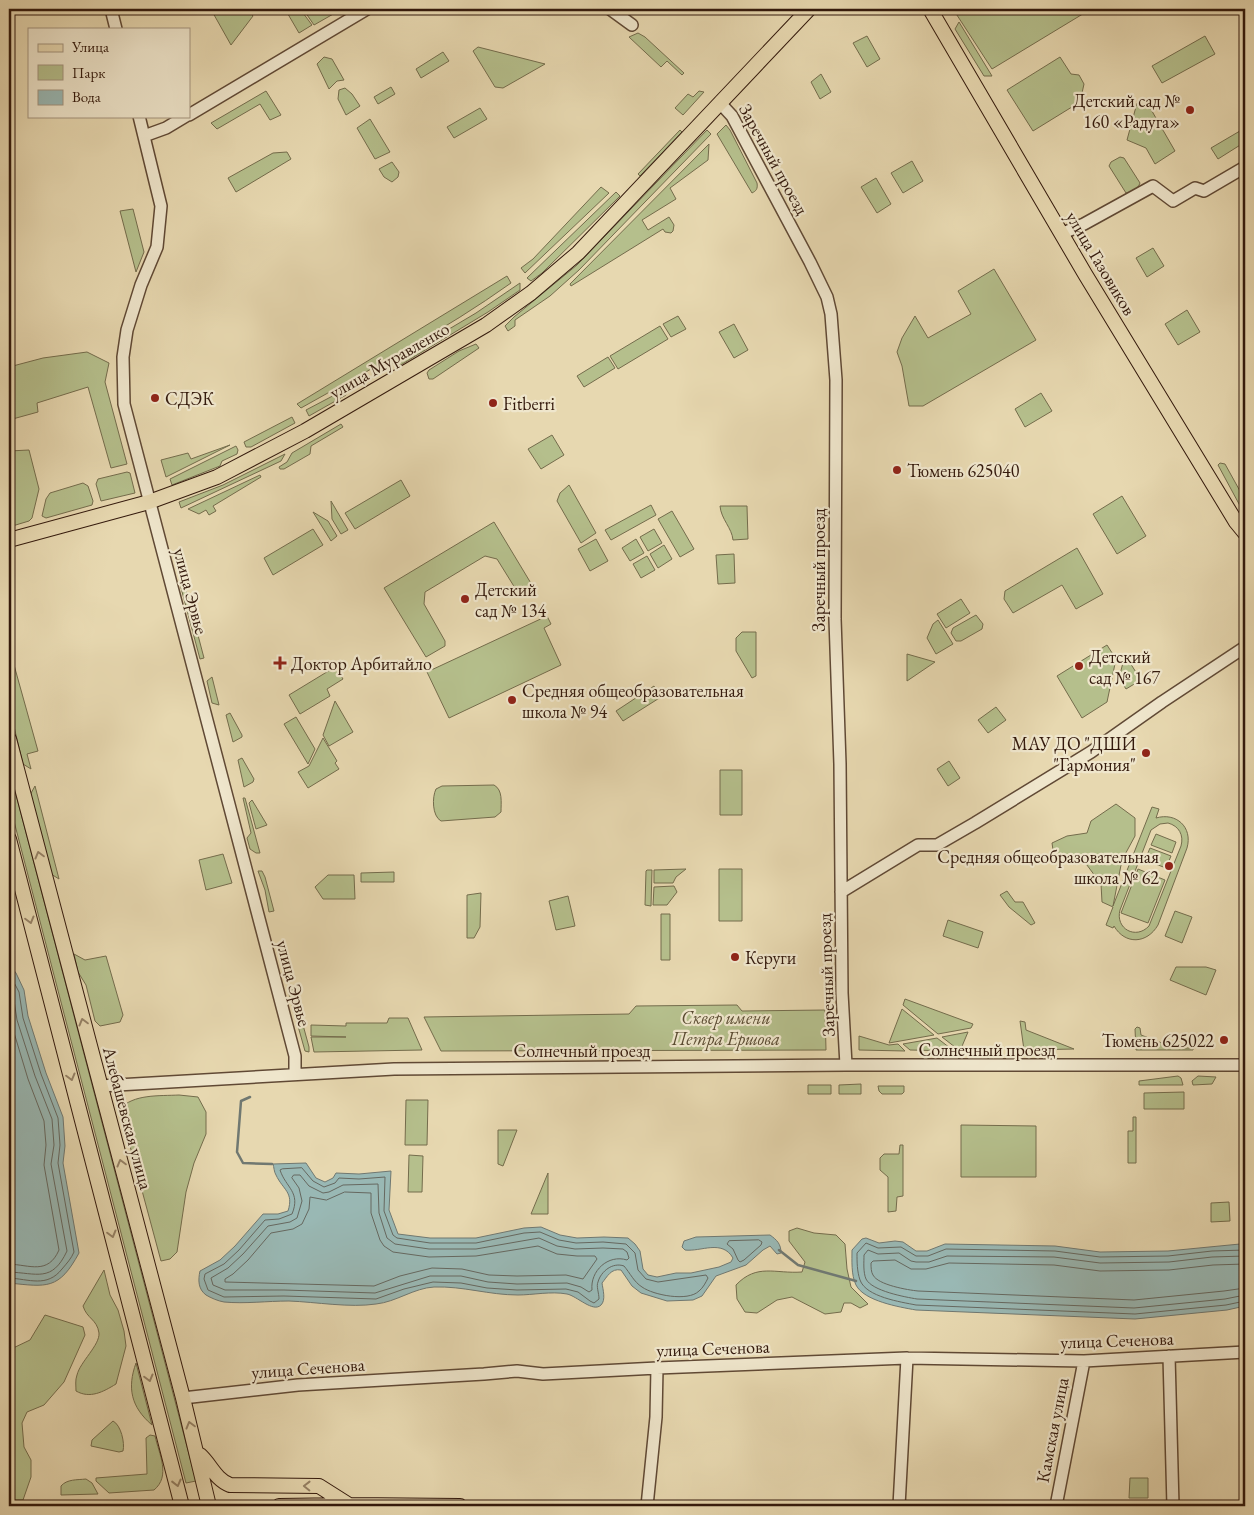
<svg xmlns="http://www.w3.org/2000/svg" width="1254" height="1515" viewBox="0 0 1254 1515" font-family="'EB Garamond',serif">
<rect width="100%" height="100%" fill="#e7d8b0"/>
<filter id="stains"><feTurbulence type="fractalNoise" baseFrequency=".004" numOctaves="4"/><feColorMatrix values="0 0 0 0 .2 0 0 0 0 .09 0 0 0 0 .02 0 0 0 .5 -.17"/></filter>
<radialGradient id="worn" r=".72"><stop offset=".6" stop-color="#630" stop-opacity="0"/><stop offset="1" stop-color="#630" stop-opacity=".3"/></radialGradient>
<path fill="#b5bf8c" stroke="#746c4c" fill-rule="evenodd" d="M217 9H248L253 16 231 45 213 13Z
M285 9H300L312 25 299 33Z
M303 9H342L314 25Z
M953 9H1091L992 69Z
M959 22 992 76H984L955 29Z
M638 33 645 37 684 73 682 75 667 61 661 67 629 37Z
M867 36 880 59 867 67 853 43Z
M1205 36 1215 54 1162 83 1152 66Z
M478 47 545 64 503 88 495 87 473 51Z
M443 52 449 61 421 78 416 69Z
M324 57 332 59 344 80 337 81 329 89 317 64Z
M1060 57 1071 74 1079 75 1084 84 1080 102 1033 131 1007 90Z
M821 74 831 92 820 99 811 82Z
M391 87 395 94 378 104 374 97Z
M345 88 352 94 360 106 346 115 338 99 339 90Z
M266 91 281 115 270 120 260 104 217 129 211 123Z
M699 91 704 92 683 115 675 108 688 94 693 97Z
M1137 103 1149 106 1175 151 1155 164 1146 148 1127 140Z
M480 108 487 119 454 138 447 127Z
M370 119 390 152 375 159 357 128Z
M726 125 730 130 757 183C758 189 756 191 752 193L717 134Z
M1245 128V142L1218 159 1211 148Z
M680 130 682 132 640 176 638 174Z
M707 130 711 134 579 270 550 296 515 320V326L508 331 505 326 514 317 577 265Z
M709 144 708 160 670 188 676 199 642 220 648 230 669 217 674 225 673 231 671 233 665 232 663 229 571 286 570 284Z
M287 152 291 159 236 192 228 178 273 153Z
M1120 157 1124 158 1140 183C1138 189 1132 192 1126 193L1109 166 1111 162Z
M912 161 923 181 903 193 891 173Z
M392 162 399 172 398 177 392 182 384 177 379 169Z
M876 178 891 204 877 213 861 187Z
M601 187 609 193 525 273 521 268 533 259Z
M616 192 620 196 542 273 531 281 527 278Z
M133 209 144 252 136 272 120 211Z
M1153 248 1164 266 1147 277 1136 258Z
M994 269 1036 340 923 406H909L902 366 897 352 902 338 915 316 928 338 971 314 958 291Z
M507 276 511 283C444 331 372 368 301 408L297 404Z
M520 283V290L488 312 399 366 392 363 476 313Z
M1187 310 1200 332 1178 345 1165 324Z
M678 316 686 329 671 337 663 324Z
M734 324 748 350 734 358 719 332Z
M660 326 668 339 618 369 610 356Z
M476 344 479 348 433 379H429L427 373 429 370 459 351Z
M87 352 109 363 105 382 127 464 111 468 88 387 37 403 38 412 9 420V367L43 358Z
M608 357 615 368 584 387 577 376Z
M344 390 346 395 309 416 306 410Z
M1041 393 1052 411 1025 427 1015 409Z
M292 417 295 423 251 447H246L244 442Z
M341 424 343 427 311 446 310 454 284 469H280L279 467 287 462 292 453Z
M552 435 564 455 541 469 528 449Z
M230 445 166 477 161 460 188 453 191 459Z
M236 446 238 450 237 454 222 461 220 466 172 485 170 479Z
M29 450 39 489 32 518 29 521 9 527V451Z
M285 454 281 461 181 508 179 502 223 485Z
M1220 463 1225 464 1245 500V515L1218 465Z
M127 472 130 473 135 493 101 501 96 484 98 479Z
M260 475 261 477 213 506 216 511 209 515 206 510 199 514 188 509Z
M401 480 410 496 355 529 345 513Z
M83 483 88 486 93 501 92 505 46 518 42 516 46 499 50 493Z
M569 485 596 533 581 543 557 501 560 493Z
M1122 496 1146 536 1117 554 1093 514Z
M331 501 348 530 341 534 332 519Z
M651 505 656 515 611 540 605 530Z
M720 506H747L748 539 733 540C732 528 721 519 720 506Z
M672 511 694 549 680 557 658 519Z
M313 512 328 521 337 536 331 541Z
M494 522 532 585 521 592 515 588 497 559 485 556 425 592 424 604 445 641V646L426 657 384 588Z
M313 529 323 545 273 575 264 558Z
M654 529 662 543 648 551 640 537Z
M596 539 608 561 590 571 578 549Z
M636 539 644 553 630 561 622 548Z
M664 545 672 559 658 568 650 554Z
M1077 548 1103 594 1076 609 1062 585 1013 613 1004 599 1005 591Z
M734 554 735 583 718 584 716 555Z
M647 556 655 570 641 578 633 564Z
M180 567 204 658 200 659 181 588Z
M961 599 970 613 946 628 937 614Z
M976 615 983 624 982 629 961 641H956L951 633 953 628Z
M547 616 551 624 544 628 561 665 449 718 427 672Z
M938 620 953 644 936 654 927 638 933 624Z
M742 632H756V676L752 678 736 651V638Z
M1107 645 1116 659 1107 702 1082 718 1057 676Z
M9 647 38 751 27 754 31 769 23 764 9 706Z
M907 654 935 662 907 681Z
M1125 655 1141 680 1126 689 1119 678Z
M335 667 343 679 327 689 330 696 300 714 289 695Z
M212 677 219 705 212 703 207 681Z
M654 686 661 697 623 721 616 711Z
M335 701 353 732 329 746 323 735Z
M996 707 1006 720 988 733 978 720Z
M230 713 242 735V737L233 742 226 715Z
M296 717 315 749 308 764 284 724Z
M323 738 337 761 335 763 339 769 308 788 298 772 309 766Z
M242 758 254 779 253 782 244 787 238 760Z
M949 761 960 778 948 786 937 769Z
M9 768 196 1481 186 1483 9 802Z
M720 770H742V815H720Z
M494 785C503 790 501 802 501 812L495 817 441 821C432 816 432 797 436 789L442 786Z
M35 786 59 879 51 874 30 795Z
M243 798H245L260 853H256L250 849 247 838 251 833Z
M252 800 267 825 256 829 249 803Z
M1116 804 1135 818V836L1122 860 1113 906 1152 807 1159 809 1156 818C1176 812 1193 827 1187 848L1158 925C1147 944 1125 945 1114 926L1113 928 1106 925 1113 907 1102 902 1101 884 1078 853 1063 862 1054 857 1052 843 1067 836 1087 833 1091 821ZM1168 823C1179 826 1184 835 1181 846L1149 926C1136 940 1115 929 1120 910L1151 830 1160 824Z
M1156 834 1176 842 1172 853 1151 845Z
M1150 848 1171 856 1166 868 1145 860Z
M223 854 232 883 206 890 199 860Z
M686 869 676 877 673 883H654V870Z
M719 869H742V921H719Z
M1138 869 1165 880 1148 923 1121 913Z
M647 870H652L651 906 645 905 646 871Z
M258 871H262L265 877 274 911 269 912 265 890Z
M394 872V882H361V873Z
M328 875H354L355 899H323L315 887Z
M674 886 677 892 667 905H653L654 887Z
M1007 891 1015 902H1023L1035 923 1031 925 1009 907 1000 895Z
M481 893 480 927 474 938H467V895Z
M568 896 575 926 556 930 549 901Z
M1175 911 1192 917 1182 943 1165 936Z
M661 914H670V960H661Z
M948 920 983 932 978 948 943 936Z
M74 954 85 960 106 956 123 1015 120 1022 100 1026 95 1021 86 985 78 972Z
M1176 967H1206L1216 970 1206 995 1170 980Z
M293 988 309 1047V1052L305 1051 289 994Z
M905 999 973 1024 971 1028 938 1034 903 1005Z
M737 1005 742 1011 825 1010 826 1050 441 1051 424 1017 629 1014 636 1006Z
M902 1009 934 1035 889 1043Z
M389 1018H408L422 1050 314 1052 311 1037H346L311 1036V1025L346 1026V1023H387Z
M1020 1021 1025 1022 1026 1030 1074 1049 1024 1050Z
M1137 1027 1140 1028 1141 1035 1175 1048H1193V1050H1136L1135 1029Z
M968 1032 960 1051 942 1037Z
M859 1036 889 1045 898 1044 905 1051 859 1050Z
M937 1038 954 1051 910 1050 903 1044Z
M1178 1076 1181 1078 1183 1085H1139V1081Z
M1198 1076 1216 1077 1212 1084 1193 1085 1192 1081Z
M861 1084V1094H839V1085Z
M808 1085H831V1094H808Z
M878 1086H904V1092L902 1094H882L879 1091Z
M1184 1092V1109H1144V1093Z
M179 1095 198 1097 206 1112V1134L194 1163 186 1192 177 1252 170 1259 161 1261 120 1109C133 1094 159 1096 179 1095Z
M406 1100H428L427 1145H405Z
M1133 1117H1136V1163H1128V1131H1133Z
M961 1125 1036 1126V1177H961Z
M498 1130H517L503 1166 498 1164Z
M900 1145H903V1196L897 1197 896 1211 888 1212V1177L880 1170V1158L884 1154H899Z
M409 1155 423 1156 422 1192H408Z
M548 1173V1214H531Z
M1229 1202 1230 1221 1211 1222V1203Z
M797 1228 814 1233 836 1235 845 1244 847 1269 851 1287 868 1304 860 1308 851 1303H844L841 1312 825 1314 792 1297 777 1300 757 1313 745 1312 737 1299 736 1285C757 1263 775 1274 802 1272L805 1262 789 1241V1231Z
M104 1270 110 1295 118 1310 124 1331 126 1346 116 1384C103 1392 90 1399 76 1391 76 1386 75 1380 77 1375 80 1362 100 1345 99 1333 97 1319 87 1319 83 1306Z
M45 1315 83 1327 85 1335 64 1382 44 1405 27 1412 22 1423 24 1447 31 1460V1477L23 1500H9V1350L30 1340Z
M136 1363 152 1425C131 1407 127 1388 136 1363Z
M113 1421C121 1425 125 1443 123 1451L119 1452 91 1446 92 1440Z
M150 1435 155 1436C159 1454 171 1476 154 1490L109 1493 96 1481V1478L147 1474 146 1438Z
M1130 1478H1148V1498H1129Z
M86 1479 92 1483 98 1494 61 1495V1486C67 1479 77 1480 86 1479Z"/>
<path fill="#99b8b4" stroke="#707871" d="M9 964 16 973 24 990 28 1016 46 1073 63 1117 65 1146 63 1163 79 1253C59 1290 47 1287 9 1283Z
M306 1163 316 1178 325 1182 333 1178 336 1173 359 1174 391 1171 389 1210 398 1234 430 1238H476L524 1228 541 1227 560 1235 577 1238 604 1237 628 1238 635 1244 640 1251 643 1269 648 1275 657 1277 676 1273H691L719 1267 731 1262 733 1258C722 1239 701 1252 685 1250L682 1247 684 1241 696 1237 770 1235C777 1240 781 1244 781 1253L777 1254 770 1246 763 1250 746 1265 716 1276 702 1296 693 1300 667 1301 641 1293 632 1286 621 1270C611 1268 607 1277 602 1283 603 1290 606 1300 601 1305 593 1313 577 1296 567 1294 551 1291 533 1295 518 1295 489 1295 463 1286 434 1287 414 1288 396 1302 376 1304 350 1308 316 1302 289 1301 267 1301 245 1304 224 1302 218 1301 211 1298 206 1295 198 1289 198 1280 200 1271L220 1260 235 1246 263 1214H278L288 1211C294 1192 283 1190 276 1175 274 1172 274 1167 273 1164Z
M866 1238 879 1243 895 1241 903 1242 916 1251H927L945 1244 1055 1246 1100 1252 1168 1251 1240 1244 1245 1246V1306L1227 1310 1135 1319 916 1310C899 1307 864 1301 856 1285 851 1275 852 1260 852 1250L862 1239Z"/>
<g fill="none" stroke-linecap="round" stroke-linejoin="round">
<path stroke="#666860" stroke-width="1" d="M9 973 19 992 23 1018 41 1074 58 1118 60 1145 58 1163 74 1252C71 1259 67 1263 62 1269 47 1288 29 1279 9 1278
M9 985 13 994 17 1020 35 1076 52 1119 54 1145 51 1164 67 1251C52 1283 37 1273 9 1272
M9 1016 28 1079 44 1121 46 1145 44 1165 59 1250C48 1275 30 1265 9 1264
M302 1168 313 1181 324 1187 335 1183 339 1178 359 1179 385 1177 384 1211 393 1235 397 1238 430 1243H476L524 1233 540 1232 559 1240 576 1243 603 1242 626 1244 635 1253 638 1270 646 1279 658 1282 706 1275 708 1278C706 1282 703 1288 699 1291 688 1302 653 1295 642 1287 634 1282 630 1273 624 1266 613 1262 601 1271 598 1282 596 1286 599 1293 599 1299L594 1303 590 1301 578 1292 566 1289 517 1290 487 1288 461 1283 433 1282 404 1289 376 1299 284 1296 224 1297 208 1290 204 1279 205 1274 224 1264 239 1250 265 1220 279 1219 292 1214C301 1192 286 1188 280 1170L282 1169Z
M294 1175H300L309 1186 323 1193 329 1192 343 1185 378 1184 379 1213 387 1238 395 1244 429 1249H476L539 1238 557 1246 575 1249 603 1248 623 1249 627 1252 629 1258 627 1260C608 1254 590 1271 592 1290L589 1292 581 1287 567 1283 517 1284 488 1282 461 1276H430L375 1293 284 1290H225L213 1285 211 1278 228 1268 243 1254 268 1226 290 1222 297 1218 302 1201 299 1188 292 1178Z
M345 1192 371 1193V1213L380 1240 384 1246 393 1252 429 1257 476 1256 538 1246 557 1254 577 1256H595L597 1259 583 1279 566 1275 517 1276 489 1275 462 1269 432 1268 400 1276 374 1286 225 1282V1279L233 1274 248 1260 271 1233 293 1229 302 1224 309 1209 310 1197 326 1200Z
M759 1240 762 1242 761 1245 744 1260 740 1262 738 1260 733 1249 727 1244 729 1241Z
M1245 1250 1212 1251 1168 1256 1100 1257 1055 1251 946 1249 928 1256H916L901 1247 878 1248 866 1243 857 1253C857 1262 857 1271 860 1280 866 1297 901 1302 916 1305L1135 1314 1226 1305 1245 1301
M1245 1256 1212 1257 1169 1262 1100 1263 1054 1257 947 1256 929 1262H916L911 1261 899 1253 878 1254 868 1250 864 1255C864 1262 863 1272 866 1279 872 1291 905 1297 917 1299L1134 1308 1225 1299 1245 1295
M1245 1264 1213 1265 1169 1270 1100 1271 1054 1265 949 1263 926 1269H911L895 1260 873 1261 871 1263C871 1267 871 1272 873 1275 878 1285 908 1290 918 1291L1134 1300 1224 1291 1245 1288"/>
<path stroke="#707871" stroke-width="2.5" d="M250 1097 241 1101 237 1152 243 1163 272 1164
M779 1250 798 1265 856 1281"/>
<g stroke="#604935" stroke-width="14">
<path id="minor" d="M111 9 116 29
M610 9 632 25
M720 103 732 116 810 262 827 297 831 314 836 380 835 619 840 764 842 993 846 1065
M189 115 367 9
M139 116 161 206 157 247 141 285 127 330 123 357 124 404 295 1056V1074
M144 136 166 128 186 116
M1061 234 1084 224 1153 186 1173 201 1195 188 1204 191 1245 167
M841 892 918 845H937L975 823 1091 752 1162 702 1245 647
M100 1086 394 1069 846 1065H1245
M1169 1356 1173 1506
M183 1398 298 1385 484 1374 517 1371 543 1374 657 1368 907 1358 1084 1361 1245 1352
M647 1506 656 1417 657 1368
M899 1506 907 1358
M1056 1506 1084 1361"/>
</g>
<g stroke="#33190c" stroke-width="16">
<path id="major" d="M930 9 1085 274 1236 522 1245 533
M9 540 149 502 217 477 305 431 486 325 531 293 578 253 809 9
M9 739 183 1398 209 1506
M9 839 182 1506
M200 1455C211 1465 215 1479 230 1485L319 1486 349 1505
M279 1506 350 1505 460 1506"/>
</g>
<use href="#minor" stroke="#efe6cc" stroke-width="11"/>
<use href="#major" stroke="#e7d8b0" stroke-width="14"/>
</g>
<defs><path id="oneway-chevron" d="M-2-3.5L2.5 0L-2 3.5" fill="none" stroke-width="1.6" stroke-linecap="round" stroke-linejoin="round" transform="scale(1.25)"/></defs>
<g stroke="#968266">
<use href="#oneway-chevron" transform="translate(39 855) rotate(-105)"/>
<use href="#oneway-chevron" transform="translate(30 920) rotate(75)"/>
<use href="#oneway-chevron" transform="translate(83 1022) rotate(-105)"/>
<use href="#oneway-chevron" transform="translate(71 1077) rotate(75)"/>
<use href="#oneway-chevron" transform="translate(121 1163) rotate(-105)"/>
<use href="#oneway-chevron" transform="translate(112 1234) rotate(75)"/>
<use href="#oneway-chevron" transform="translate(149 1378) rotate(75)"/>
<use href="#oneway-chevron" transform="translate(190 1425) rotate(-105)"/>
<use href="#oneway-chevron" transform="translate(177 1483) rotate(76)"/>
<use href="#oneway-chevron" transform="translate(307 1486) rotate(-179)"/>
</g>
<g fill="#8f2418" stroke="#efe6cc" stroke-width="2">
<circle cx="1190" cy="110" r="5"/>
<circle cx="155" cy="398" r="5"/>
<circle cx="493" cy="403" r="5"/>
<circle cx="897" cy="470" r="5"/>
<circle cx="465" cy="599" r="5"/>
<path d="M277.5 655.5h5v5h5v5h-5v5h-5v-5h-5v-5h5z"/>
<circle cx="1079" cy="666" r="5"/>
<circle cx="512" cy="700" r="5"/>
<circle cx="1146" cy="753" r="5"/>
<circle cx="1169" cy="866" r="5"/>
<circle cx="735" cy="957" r="5"/>
<circle cx="1224" cy="1040" r="5"/>
</g>
<g text-anchor="middle" dominant-baseline="central" stroke-width="4.5" stroke-linejoin="round" paint-order="stroke">
<g font-size="18" fill="#33190c" stroke="#efe6cc" text-anchor="start">
<text x="1180" y="100" text-anchor="end">Детский сад №<tspan x="1180" dy="21">160 «Радуга»</tspan></text>
<text x="165" y="398">СДЭК</text>
<text x="503" y="403">Fitberri</text>
<text x="907" y="470">Тюмень 625040</text>
<text x="475" y="589">Детский<tspan x="475" dy="21">сад № 134</tspan></text>
<text x="1089" y="656">Детский<tspan x="1089" dy="21">сад № 167</tspan></text>
<text x="291" y="663">Доктор Арбитайло</text>
<text x="522" y="690">Средняя общеобразовательная<tspan x="522" dy="21">школа № 94</tspan></text>
<text x="1136" y="743" text-anchor="end">МАУ ДО "ДШИ<tspan x="1136" dy="21">"Гармония"</tspan></text>
<text x="1159" y="856" text-anchor="end">Средняя общеобразовательная<tspan x="1159" dy="21">школа № 62</tspan></text>
<text x="745" y="957">Керуги</text>
<text x="1214" y="1040" text-anchor="end">Тюмень 625022</text>
</g>
<g font-size="18" fill="#33190c" stroke="#efe6cc">
<text transform="translate(774 159) rotate(61)">Заречный проезд</text>
<text transform="translate(1101 263) rotate(59)">улица Газовиков</text>
<text transform="translate(389 360) rotate(-30)">улица Муравленко</text>
<text transform="translate(818 570) rotate(-90)">Заречный проезд</text>
<text transform="translate(191 591) rotate(75)">улица Эрвье</text>
<text transform="translate(826 975) rotate(-92)">Заречный проезд</text>
<text transform="translate(294 983) rotate(75)">улица Эрвье</text>
<text x="987" y="1049">Солнечный проезд</text>
<text x="582" y="1050">Солнечный проезд</text>
<text transform="translate(128 1118) rotate(75)">Алебашевская улица</text>
<text transform="translate(1117 1340) rotate(-2)">улица Сеченова</text>
<text transform="translate(713 1348) rotate(-2)">улица Сеченова</text>
<text transform="translate(308 1368) rotate(-4)">улица Сеченова</text>
<text transform="translate(1052 1430) rotate(-79)">Камская улица</text>
</g>
<g font-size="18" font-style="italic" fill="#5a4b32" stroke="#efe6cc">
<text x="726" y="1017">Сквер имени<tspan x="726" dy="21">Петра Ершова</tspan></text>
</g>
</g>
<rect width="1254" height="1515" fill="none" stroke="#e7d8b0" stroke-width="30"/>
<rect x="10" y="10" width="1234" height="1495" fill="none" stroke="#33190c" stroke-width="2.5"/>
<rect x="15" y="15" width="1224" height="1485" fill="none" stroke="#33190c"/>
<rect x="28" y="28" width="162" height="90" fill="#efe6cc" stroke="#a4947f"/>
<rect x="38" y="44" width="25" height="8" fill="#e7d8b0" stroke="#a4947f"/>
<text x="72" y="52" font-size="15" fill="#33190c">Улица</text>
<rect x="38" y="65" width="25" height="15" fill="#b5bf8c" stroke="#a4947f"/>
<text x="72" y="78" font-size="15" fill="#33190c">Парк</text>
<rect x="38" y="90" width="25" height="15" fill="#99b8b4" stroke="#a4947f"/>
<text x="72" y="102" font-size="15" fill="#33190c">Вода</text>
<rect width="100%" height="100%" filter="url(#stains)"/>
<rect width="100%" height="100%" fill="url(#worn)"/>
</svg>
